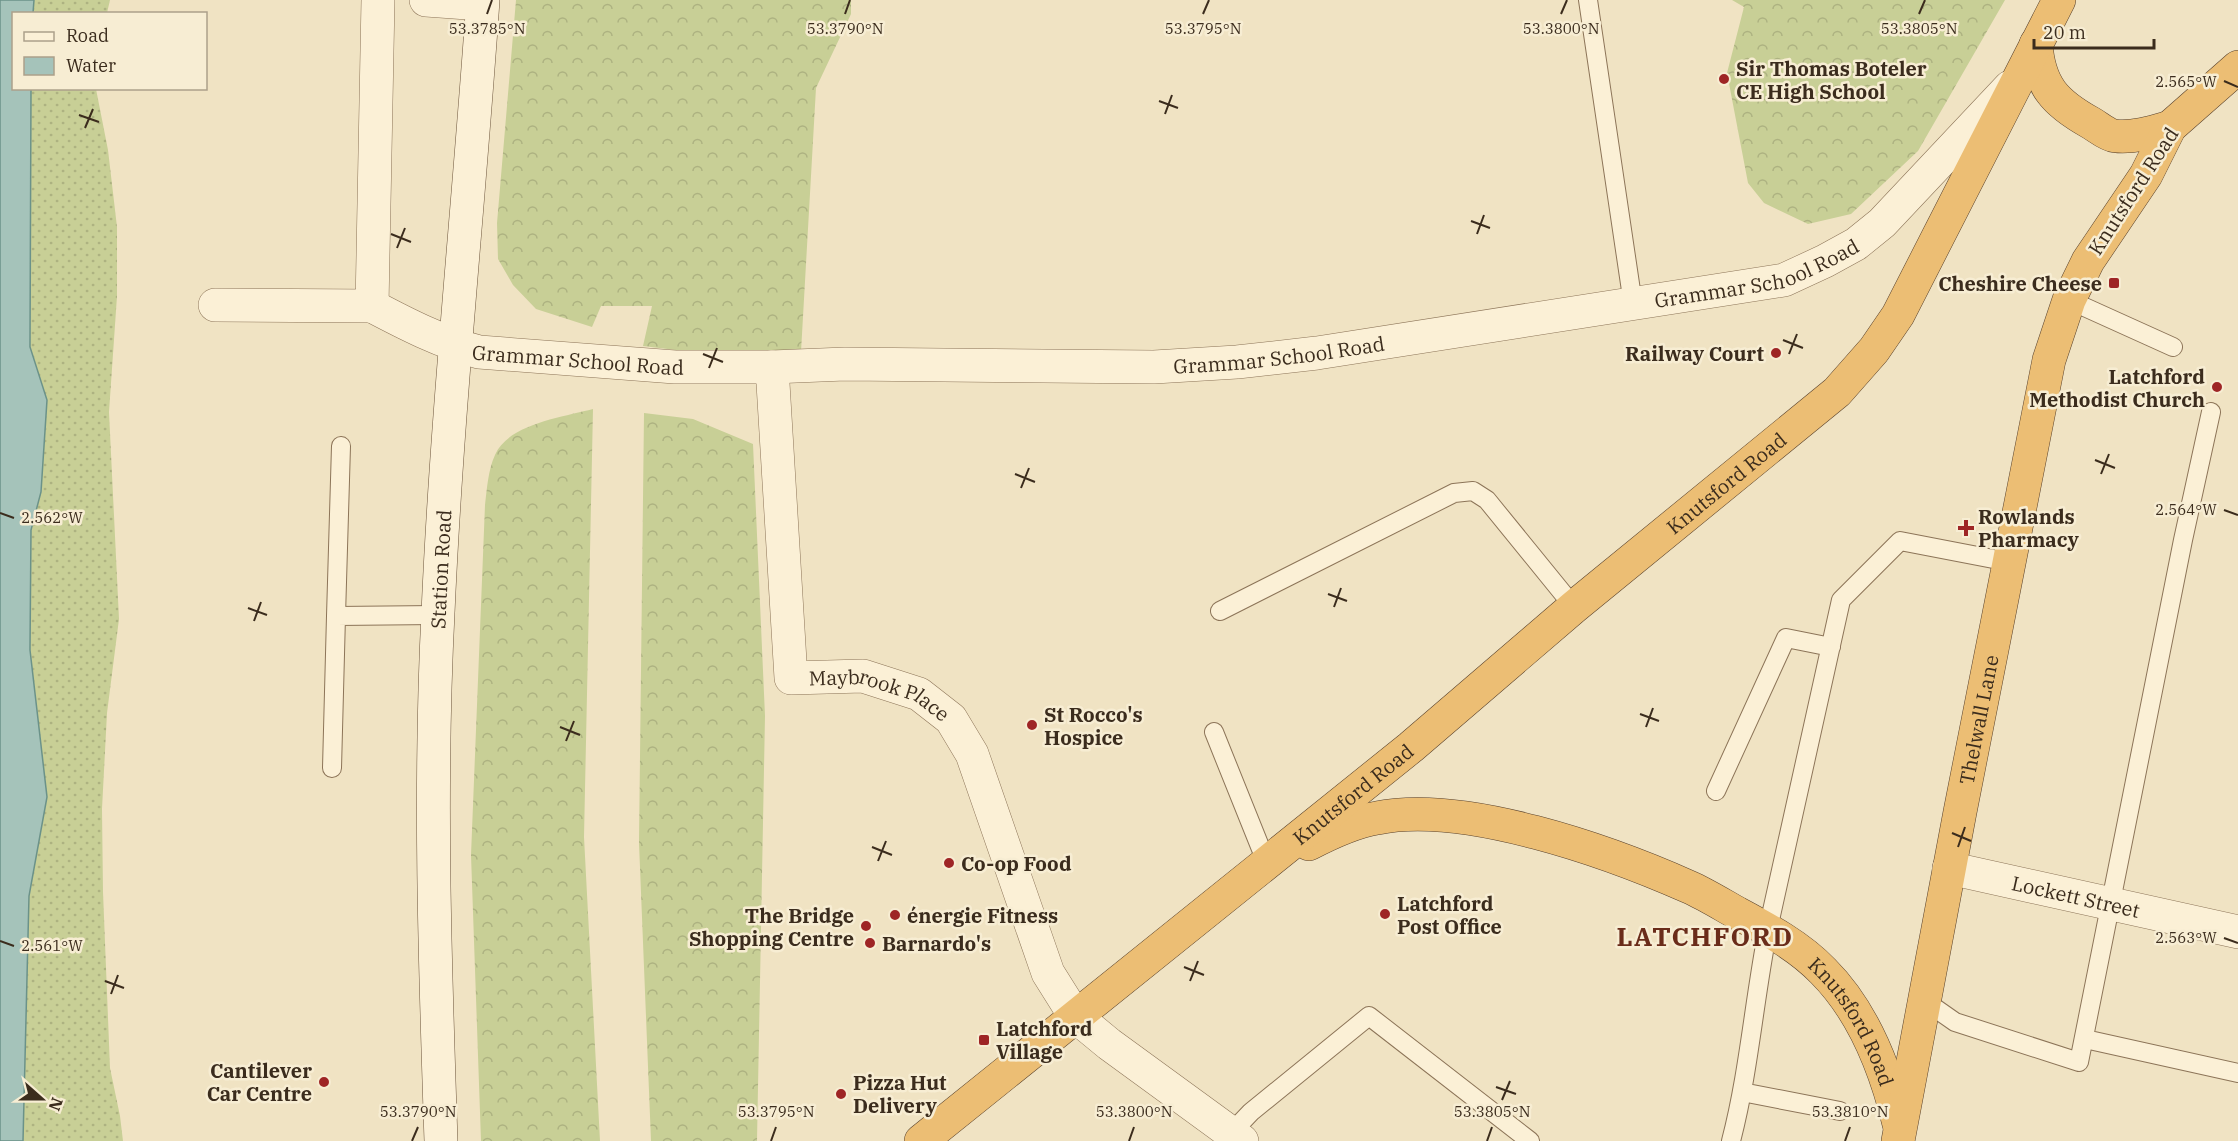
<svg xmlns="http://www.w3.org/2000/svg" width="2238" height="1141" viewBox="0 0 2238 1141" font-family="'IBM Plex Serif',serif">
<defs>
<pattern id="grass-dots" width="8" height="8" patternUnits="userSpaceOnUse" patternTransform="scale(1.5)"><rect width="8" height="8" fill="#c8cf96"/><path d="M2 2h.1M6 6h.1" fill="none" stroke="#adb281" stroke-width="1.8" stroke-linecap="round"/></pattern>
<pattern id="forest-crowns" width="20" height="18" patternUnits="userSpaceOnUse" patternTransform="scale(1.5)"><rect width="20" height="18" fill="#c8cf96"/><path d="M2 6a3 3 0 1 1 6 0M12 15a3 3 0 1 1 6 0" fill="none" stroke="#adb281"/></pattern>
</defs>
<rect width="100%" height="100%" fill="#f0e3c3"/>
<path fill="url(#grass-dots)" d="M34 0H110L107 13 33 14Z
M31 89H96L108 150 117 227V296L109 412 119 619 107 713 102 809 103 892 110 1068 120 1116 123 1141H23L29 896 47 797 30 650 31 530 41 492 47 400 30 347Z"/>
<path fill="url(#forest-crowns)" d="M516 0H851V14L816 88 801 352 700 353 643 346 652 306H601L592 327 536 309 513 285 498 259 497 223Z
M1732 0H2005L1918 151 1851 214 1808 224 1764 203 1748 183 1727 73 1744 7Z
M593 409 584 837 600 1141H481L471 855 485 505C487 489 488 470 495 455 508 424 563 417 593 409Z
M644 413 693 419 753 444 765 716 757 1141H651L639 843Z"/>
<path fill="#a5c3ba" stroke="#6b9289" stroke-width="1.5" d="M0 0H34L33 13 14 14V88L31 89 30 347 47 400 41 492 31 530 30 650 47 797 29 896 23 1141H0Z"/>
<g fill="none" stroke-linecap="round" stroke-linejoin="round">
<g stroke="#8c7458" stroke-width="20">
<path id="service" d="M1588 0 1633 304
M2069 300 2173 347
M341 446 336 616 437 615
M1220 611 1454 493 1473 491 1487 500 1574 607
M1214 732 1267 864
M332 768 336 616
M1716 791 1786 638 1831 647
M1925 1001 1955 1022 2079 1062 2183 540 2211 412
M2085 1039 2238 1073
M1742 1092 1840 1111
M1231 1133 1251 1112 1369 1016 1530 1141
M1731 1141C1749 1072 1754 1000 1768 929L1841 600 1900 541 2009 562"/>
</g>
<g stroke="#8c7458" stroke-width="34">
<g id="minor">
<path d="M426 0 482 4"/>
<path d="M215 305 372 306 378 0"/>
<path id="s1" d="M372 306C406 324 441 342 479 352L675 367H772L845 364 1154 367 1237 362 1317 353 1784 280 1825 261 1856 244 1882 223 2010 87"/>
<path id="s2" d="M772 367 791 678 863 676 919 694 951 719 972 754 1048 973 1075 1016 1109 1044 1242 1141"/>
<path id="s3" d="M1949 868 2238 932"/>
</g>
</g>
<g stroke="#6d553c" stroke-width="34">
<g id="secondary">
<path id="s4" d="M441 1141C435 965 429 788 438 613 447 408 469 204 483 0"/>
</g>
</g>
<g stroke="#59422d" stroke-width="34">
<g id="trunk">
<path d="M2036 44C2039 86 2055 103 2091 123 2098 127 2107 135 2115 136 2134 138 2153 132 2170 127"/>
<path id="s5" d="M1309 844C1330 833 1353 822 1377 818 1464 800 1608 851 1689 887 1705 894 1721 904 1737 913 1767 929 1799 946 1823 971 1863 1011 1886 1070 1899 1124"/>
<path id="s6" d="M921 1141 1411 747 1574 607 1837 392 1874 350 1898 315 2059 0"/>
<path id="s7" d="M1898 1141 1960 812 2049 360 2069 300 2088 261 2146 175 2170 127 2238 67"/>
</g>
</g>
<use href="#service" stroke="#fbf0d6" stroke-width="18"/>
<use href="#minor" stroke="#fbf0d6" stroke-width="33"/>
<use href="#secondary" stroke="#fbf0d6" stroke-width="33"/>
<use href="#trunk" stroke="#ecbe74" stroke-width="33"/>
</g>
<path fill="none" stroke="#3b2c1d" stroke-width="2" d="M487 14 492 0M845 14 850 0M1203 14 1209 0M1561 14 1567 0M1919 14 1925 0M2224 81 2238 87M1159 101 1178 108M1165 114 1172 95M79 115 99 122M85 128 93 109M1471 221 1490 228M391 234 411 242M1477 234 1484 215M397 248 405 228M1783 340 1803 348M703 354 723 362M1789 354 1797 334M709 368 717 348M2095 460 2115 468M1015 474 1035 482M2101 474 2109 454M1021 488 1029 468M2224 510 2238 515M0 513 14 518M1328 594 1347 601M1334 607 1341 588M248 608 267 615M254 621 261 602M1640 714 1659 721M560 727 580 735M1646 727 1653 708M566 741 574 721M1952 833 1971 841M872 847 892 855M1958 847 1965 827M878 861 886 841M2224 938 2238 943M0 941 14 946M1184 967 1204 975M105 981 124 988M1190 981 1198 961M111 994 118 975M1496 1087 1516 1094M1502 1100 1510 1081M412 1141 418 1127M771 1141 776 1127M1129 1141 1134 1127M1487 1141 1492 1127M1845 1141 1850 1127"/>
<g fill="#9e2525" stroke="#f7edd3" stroke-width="2">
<circle cx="1724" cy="79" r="6"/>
<rect x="2108" y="277" width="12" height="12" rx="3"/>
<circle cx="1776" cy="353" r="6"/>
<circle cx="2217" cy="387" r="6"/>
<path d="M1963 519h6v6h6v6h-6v6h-6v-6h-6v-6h6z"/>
<circle cx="1032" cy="725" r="6"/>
<circle cx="949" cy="863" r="6"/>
<circle cx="1385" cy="914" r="6"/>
<circle cx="895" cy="915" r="6"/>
<circle cx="866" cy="926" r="6"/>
<circle cx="870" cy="943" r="6"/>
<rect x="978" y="1034" width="12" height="12" rx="3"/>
<circle cx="324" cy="1082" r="6"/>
<circle cx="841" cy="1094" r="6"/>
</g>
<g text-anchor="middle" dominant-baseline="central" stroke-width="5" stroke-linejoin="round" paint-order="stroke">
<g font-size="20" font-weight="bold" fill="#3b2c1d" stroke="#f7edd3" text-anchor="start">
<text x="1736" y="68">Sir Thomas Boteler<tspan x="1736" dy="23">CE High School</tspan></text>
<text x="2102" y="283" text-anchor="end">Cheshire Cheese</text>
<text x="1764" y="353" text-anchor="end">Railway Court</text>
<text x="2205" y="376" text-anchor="end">Latchford<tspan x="2205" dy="23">Methodist Church</tspan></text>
<text x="1978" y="516">Rowlands<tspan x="1978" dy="23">Pharmacy</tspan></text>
<text x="1044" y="714">St Rocco's<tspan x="1044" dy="23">Hospice</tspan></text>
<text x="961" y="863">Co-op Food</text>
<text x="1397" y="903">Latchford<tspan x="1397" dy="23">Post Office</tspan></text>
<text x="854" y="915" text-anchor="end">The Bridge<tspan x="854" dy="23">Shopping Centre</tspan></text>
<text x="907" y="915">énergie Fitness</text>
<text x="882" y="943">Barnardo's</text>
<text x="996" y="1028">Latchford<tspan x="996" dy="23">Village</tspan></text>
<text x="312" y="1070" text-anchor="end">Cantilever<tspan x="312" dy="23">Car Centre</tspan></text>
<text x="853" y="1082">Pizza Hut<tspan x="853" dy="23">Delivery</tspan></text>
</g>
<g font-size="20" fill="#3b2c1d" stroke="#f7edd3">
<text transform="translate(2133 191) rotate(-57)">Knutsford Road</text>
<text stroke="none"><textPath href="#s1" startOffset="1404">Grammar School Road</textPath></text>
<text stroke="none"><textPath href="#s1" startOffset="918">Grammar School Road</textPath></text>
<text stroke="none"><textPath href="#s1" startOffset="216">Grammar School Road</textPath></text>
<text stroke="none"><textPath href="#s6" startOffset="1040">Knutsford Road</textPath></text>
<text stroke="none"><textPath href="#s4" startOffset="572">Station Road</textPath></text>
<text stroke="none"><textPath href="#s2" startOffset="404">Maybrook Place</textPath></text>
<text stroke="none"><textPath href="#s7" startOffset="429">Thelwall Lane</textPath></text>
<text stroke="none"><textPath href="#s6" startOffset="554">Knutsford Road</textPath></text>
<text stroke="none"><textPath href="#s3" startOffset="130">Lockett Street</textPath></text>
<text stroke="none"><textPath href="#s5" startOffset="614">Knutsford Road</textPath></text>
</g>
<g font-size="26" font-weight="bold" letter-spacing="1.5" fill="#6a2c1a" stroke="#f7edd3">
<text x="1705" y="936">LATCHFORD</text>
</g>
</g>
<g font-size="15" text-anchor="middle" fill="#3b2c1d" stroke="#f7edd3" stroke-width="5" stroke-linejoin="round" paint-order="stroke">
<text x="487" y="34">53.3785°N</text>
<text x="845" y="34">53.3790°N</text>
<text x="1203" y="34">53.3795°N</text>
<text x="1561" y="34">53.3800°N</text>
<text x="1919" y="34">53.3805°N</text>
<text x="2186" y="87">2.565°W</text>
<text x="2186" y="515">2.564°W</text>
<text x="52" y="523">2.562°W</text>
<text x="2186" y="943">2.563°W</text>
<text x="52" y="951">2.561°W</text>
<text x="418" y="1117">53.3790°N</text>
<text x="776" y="1117">53.3795°N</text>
<text x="1134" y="1117">53.3800°N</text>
<text x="1492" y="1117">53.3805°N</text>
<text x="1850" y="1117">53.3810°N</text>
</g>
<rect x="12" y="12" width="195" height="78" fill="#f7edd3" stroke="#aca08a" stroke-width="1.5"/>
<rect x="24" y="32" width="30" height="9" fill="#fbf0d6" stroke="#aca08a" stroke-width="1.5"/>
<text x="66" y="42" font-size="18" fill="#3b2c1d">Road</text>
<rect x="24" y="57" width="30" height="18" fill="#a5c3ba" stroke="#aca08a" stroke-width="1.5"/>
<text x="66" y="72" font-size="18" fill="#3b2c1d">Water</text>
<g transform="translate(42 1099) rotate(111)" stroke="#f7edd3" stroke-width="4.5" paint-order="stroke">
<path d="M0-4.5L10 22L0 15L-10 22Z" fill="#3b2c1d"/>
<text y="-9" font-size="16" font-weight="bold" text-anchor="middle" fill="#3b2c1d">N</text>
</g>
<path d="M2034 39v9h120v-9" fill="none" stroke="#3b2c1d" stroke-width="3"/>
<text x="2043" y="39" font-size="18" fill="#3b2c1d" stroke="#f7edd3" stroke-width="4.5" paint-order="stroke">20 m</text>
</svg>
